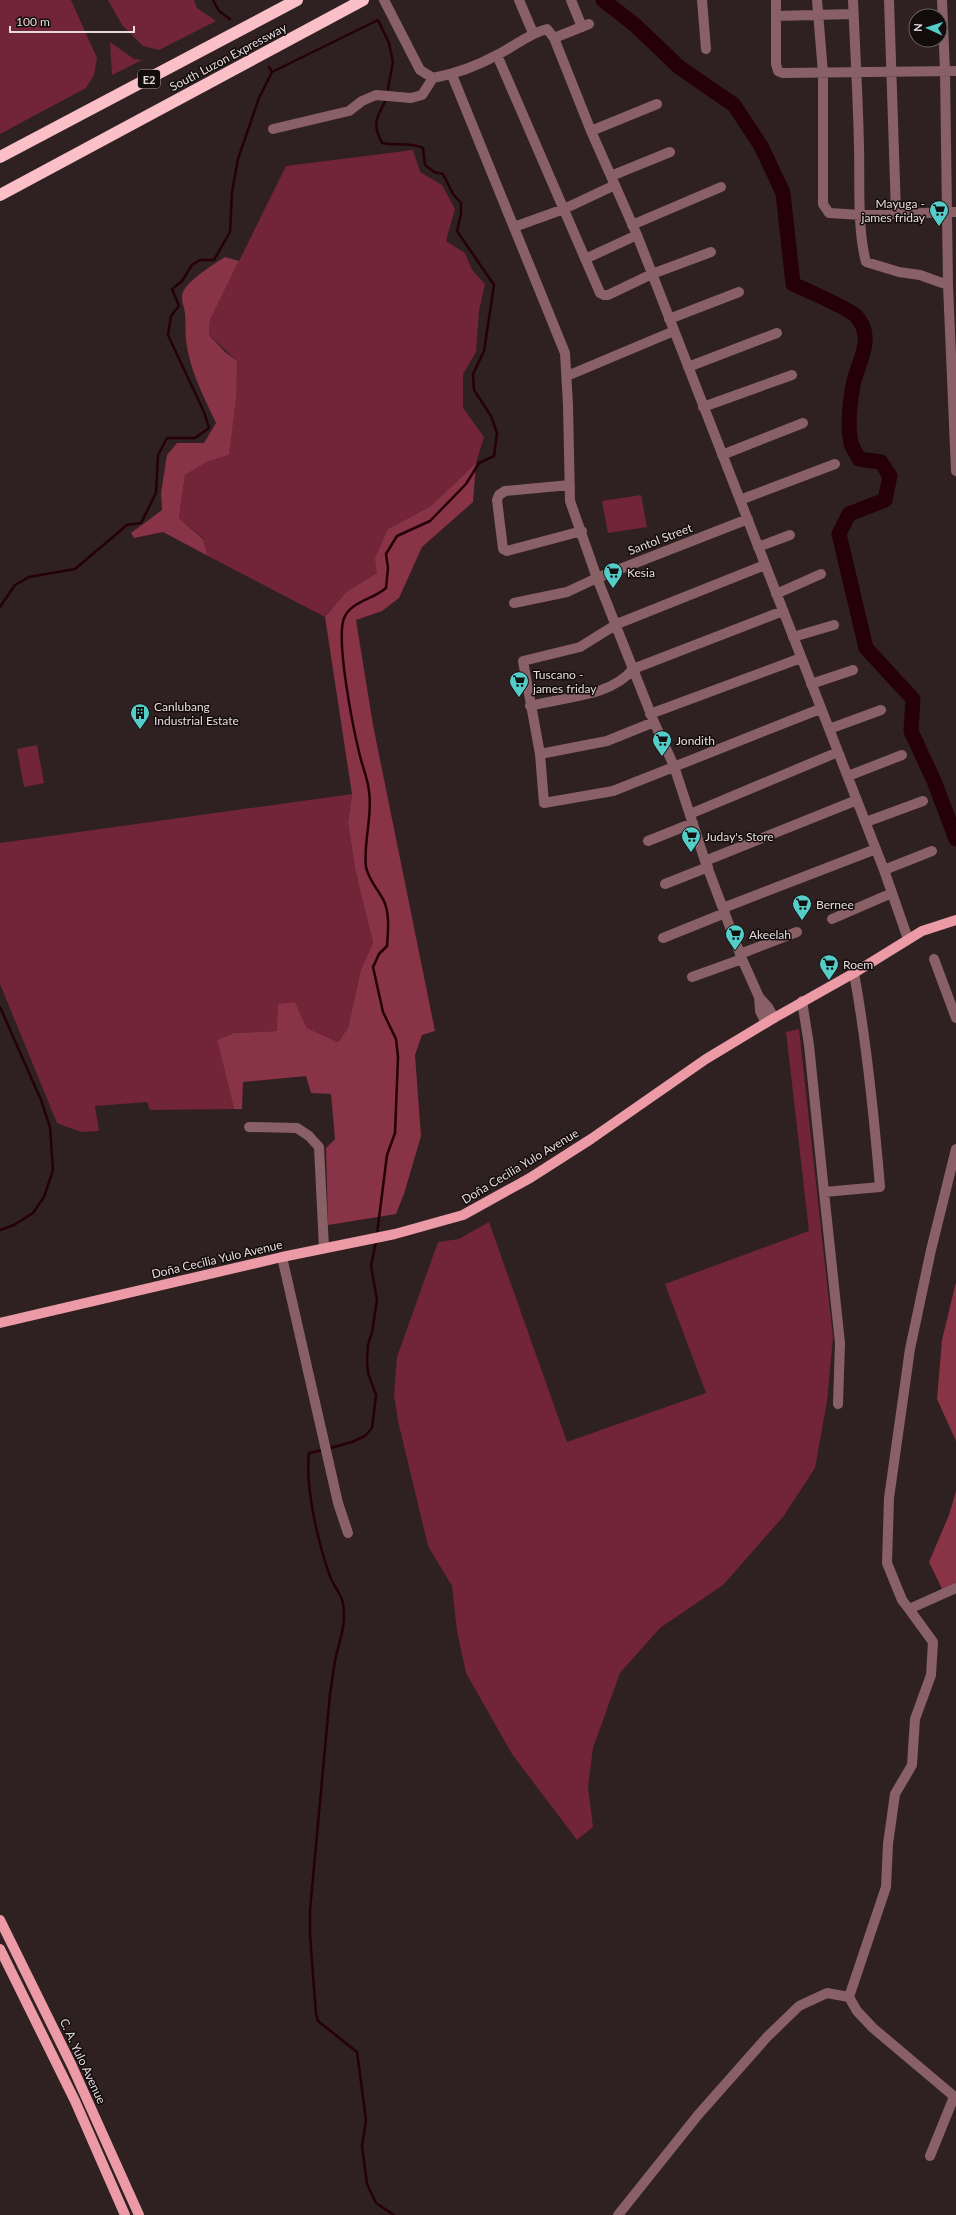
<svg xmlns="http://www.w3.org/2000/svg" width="956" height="2215" viewBox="0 0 956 2215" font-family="Lato,sans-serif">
<rect width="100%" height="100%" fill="#2f2022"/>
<path fill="#712537" d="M0 0H71L97 58 94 75 86 88 0 134Z
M108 0H194L197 8 216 21 159 50 143 46 122 25Z
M110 42 134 59 142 60 112 75Z
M413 150 420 172 442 185 455 209 446 241 465 253 472 270 485 284 479 311 476 352 463 374V408L484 437 476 463 431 506 388 529 377 573 346 592 325 617 208 556 203 538 179 518 185 475 207 462 229 455 237 361 209 335 210 320 286 166Z
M641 495 647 527 608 533 602 501Z
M37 745 44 783 24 787 17 749Z
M352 794 348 822 355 869 373 943 361 969 348 1028 338 1042 307 1028 295 1002 277 1031 234 1033 217 1040 234 1109 150 1110 147 1102 95 1106 99 1131 81 1132 57 1123 0 984V843Z
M799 1029 833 1337 827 1401 815 1468 783 1517 723 1585 660 1628 620 1673 593 1748 588 1787 593 1827 577 1840 512 1754 466 1673 457 1631 452 1586 428 1546 398 1421 394 1395 397 1357 438 1242 459 1239 489 1222 567 1442 706 1393 665 1284 809 1231 786 1032Z"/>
<path fill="#883346" d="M225 257 239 261 210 320 209 335 225 352 237 361 236 398 229 455 207 462 185 475 179 518 203 539 208 556 163 532 134 538 131 533 162 510 161 493 167 455 177 443H204L216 423C204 397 189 369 186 340 185 331 186 322 185 313 184 305 180 300 183 292 188 280 214 264 225 257Z
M476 463 473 502 422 547 399 598 382 611 356 620 373 725 435 1031 422 1035 415 1055 421 1136 404 1194 396 1214 328 1225 326 1148 335 1139 331 1094 311 1093 306 1076 243 1082 242 1109H234L217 1040 234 1033 277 1031 278 1004 295 1002 307 1028 338 1042 348 1028 361 969 373 943 355 869 348 822 352 794 325 617 346 592 377 573 375 558 388 529 431 506Z
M956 1282V1441L937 1399 942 1340Z
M956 1491V1583L943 1591 929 1562 949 1515Z"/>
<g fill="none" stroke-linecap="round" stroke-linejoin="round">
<path stroke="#250008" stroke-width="2.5" d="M213 0 219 11 230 19
M269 67 272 72 378 20 389 43 393 62 388 89
M0 607 15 585 29 577 75 569 127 525 141 523 156 493 158 455 167 438H195L209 428 204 412 168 335 171 316 179 306 172 289 182 281 192 265 200 260H214L230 232 232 192 238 159 259 98 272 72
M0 1007 41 1100 50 1127 53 1170 44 1197 33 1213 14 1225 0 1230
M377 1234 387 1155 395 1133 398 1057 396 1039 383 1012 373 967 379 954 387 946C388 932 390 915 384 901 378 889 369 881 366 867 363 842 373 816 369 791 368 780 363 768 360 756 354 732 334 635 345 616 353 601 374 599 386 588L388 568 386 554 397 536 430 521 466 484 479 463 494 456 497 433 491 416 474 390 473 374 484 351 494 285 457 231 461 214V203L453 194 443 174 434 172 425 165 423 148C410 142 397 146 382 143 373 126 375 119 385 102
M327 1449 352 1442 365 1436 372 1428 376 1395 368 1373 367 1360 368 1345 372 1332 377 1300 371 1266 376 1241
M323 1450 309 1453C305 1487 318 1543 330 1576 333 1586 342 1594 343 1604 347 1624 339 1641 335 1661 333 1672 332 1683 330 1694L310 1910V1935L316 2014 318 2021 357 2052 366 2120 362 2146 367 2184 376 2203 394 2215"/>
<path stroke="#250008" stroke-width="15" d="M603 0 635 25 679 67 734 105 761 146 783 193 793 284C806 290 848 308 856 316 876 337 858 362 853 385 850 402 847 425 851 443 852 448 857 454 859 459L881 462 890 476 885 500 849 514 839 534 866 648 913 699 911 731 934 781 956 839"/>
<path stroke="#886065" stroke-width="10" d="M384 0 420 70 433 78C455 74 477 66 497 55 515 46 528 34 547 29L554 38 591 131 637 235 884 870 908 939
M519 0 533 33
M571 0 582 27
M702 0 706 49
M776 0V64L778 71 783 73 956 71
M817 0 823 73V204L829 213 861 215 956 212
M853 0C855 49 858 98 859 147 860 182 857 229 866 262L899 272 920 275 948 285
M889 0 896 213
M942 0 945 71 948 285 956 471
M776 16 853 14
M554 38 589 24
M497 55 600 293 604 295H608L652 274 711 252
M452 75 565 353 568 405 570 501 597 578 654 722 674 766 705 861 742 959 759 997 768 1007 774 1018
M273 129 349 111 362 101 376 95 411 98 422 95 433 78
M591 131 657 104
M611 176 670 152
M632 225 721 187
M514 227 564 209 615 185
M585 259 637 235
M669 319 739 292
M688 367 777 333
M567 376 674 331
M703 407 792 375
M722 455 803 423
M570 485 505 491 499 495 497 500 503 549 507 551 582 531
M740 500 835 464
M758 547 790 535
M776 594 821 574
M514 603 567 592 597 578 748 519
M793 637 834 625
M811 684 853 670
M530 706C563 697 611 697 633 669L783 611
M650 714 801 658
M654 722 607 741 540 754 544 803 613 791 820 709
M829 729 881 710
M540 754 523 661 580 647 617 624 765 565
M848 776 902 755
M690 814 838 752
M866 822 923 801
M648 841 693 823
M705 861 857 800
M884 870 932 851
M665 884 708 867
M723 908 876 849
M832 919 892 893
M663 938 725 913
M740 954 797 932
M934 959 956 1018
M692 977 742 959
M759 997 760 1011 766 1023
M802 1001 809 1045 824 1192 880 1187C874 1115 867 1044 854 973
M249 1127 297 1128 309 1136 319 1147 324 1248
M956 1149 931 1250 910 1349 889 1498 887 1563 902 1600 909 1609 956 1588
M824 1192 840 1343 838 1404
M282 1257 338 1503 348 1533
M849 1997 886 1887 888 1844 895 1794 912 1765 915 1719 931 1675 933 1642 909 1609
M930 2156 954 2097
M618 2215 698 2115 767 2037 799 2006 827 1993 849 1997 857 2011 873 2028 956 2098"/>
<path stroke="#ec9aa6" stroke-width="10" d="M0 1323 282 1257 395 1234 463 1215 530 1178 591 1139 706 1059 774 1018 854 973 922 931 956 920
M0 1920 72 2066 139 2215
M0 1949 75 2101 125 2215"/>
<path stroke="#fbbfc7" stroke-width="12" d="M0 157 297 0
M0 195 363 0"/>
</g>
<defs>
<g id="supermarket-pin" transform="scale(1)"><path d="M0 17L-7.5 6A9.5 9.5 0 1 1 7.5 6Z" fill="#54cdc8" stroke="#130c0d"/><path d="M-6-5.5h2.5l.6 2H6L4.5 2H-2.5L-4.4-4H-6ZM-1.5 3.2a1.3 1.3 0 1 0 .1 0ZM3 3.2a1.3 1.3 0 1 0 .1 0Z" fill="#111"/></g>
<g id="building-pin" transform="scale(1)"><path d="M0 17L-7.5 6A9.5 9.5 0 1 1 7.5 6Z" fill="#54cdc8" stroke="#130c0d"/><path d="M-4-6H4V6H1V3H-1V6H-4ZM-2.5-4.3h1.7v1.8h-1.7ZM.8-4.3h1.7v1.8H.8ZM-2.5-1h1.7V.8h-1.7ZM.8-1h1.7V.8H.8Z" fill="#111"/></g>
</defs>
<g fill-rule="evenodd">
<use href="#supermarket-pin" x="939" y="210"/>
<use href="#supermarket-pin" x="613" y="572"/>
<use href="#supermarket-pin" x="519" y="681"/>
<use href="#building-pin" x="140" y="713"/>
<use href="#supermarket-pin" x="662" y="740"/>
<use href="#supermarket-pin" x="691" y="836"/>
<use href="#supermarket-pin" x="802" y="904"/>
<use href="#supermarket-pin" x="735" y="934"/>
<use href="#supermarket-pin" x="829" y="964"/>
</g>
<g text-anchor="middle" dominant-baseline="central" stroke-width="3" stroke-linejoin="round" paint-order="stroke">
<rect fill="#130c0d" stroke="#a79d9e" stroke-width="1" x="138" y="70" width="22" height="18" rx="3"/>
<g font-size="11" font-weight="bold" fill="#e6dbdc">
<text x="149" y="79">E2</text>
</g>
<g font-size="12" fill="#e6dbdc" stroke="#130c0d">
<text transform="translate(228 57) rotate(-28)">South Luzon Expressway</text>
<text transform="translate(660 539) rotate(-21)">Santol Street</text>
<text transform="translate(520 1166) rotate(-31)">Doña Cecilia Yulo Avenue</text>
<text transform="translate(217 1259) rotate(-13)">Doña Cecilia Yulo Avenue</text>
<text transform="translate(83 2061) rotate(65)">C. A. Yulo Avenue</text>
</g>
<g font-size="12" fill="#e6dbdc" stroke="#130c0d" text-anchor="start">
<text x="925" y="203" text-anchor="end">Mayuga -<tspan x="925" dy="14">james friday</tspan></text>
<text x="627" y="572">Kesia</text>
<text x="533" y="674">Tuscano -<tspan x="533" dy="14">james friday</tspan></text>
<text x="154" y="706">Canlubang<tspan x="154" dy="14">Industrial Estate</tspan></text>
<text x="676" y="740">Jondith</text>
<text x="705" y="836">Juday's Store</text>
<text x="816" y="904">Bernee</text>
<text x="749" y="934">Akeelah</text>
<text x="843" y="964">Roem</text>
</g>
</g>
<g transform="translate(928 28) rotate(273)"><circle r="19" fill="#130c0d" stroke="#675f60"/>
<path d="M0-3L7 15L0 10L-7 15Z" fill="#54cdc8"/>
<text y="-6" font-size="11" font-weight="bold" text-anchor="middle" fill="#e6dbdc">N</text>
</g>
<path d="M10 26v6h124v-6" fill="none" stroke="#e6dbdc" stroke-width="2"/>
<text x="16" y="26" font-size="12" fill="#e6dbdc" stroke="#130c0d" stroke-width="3" paint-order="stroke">100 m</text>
</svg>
